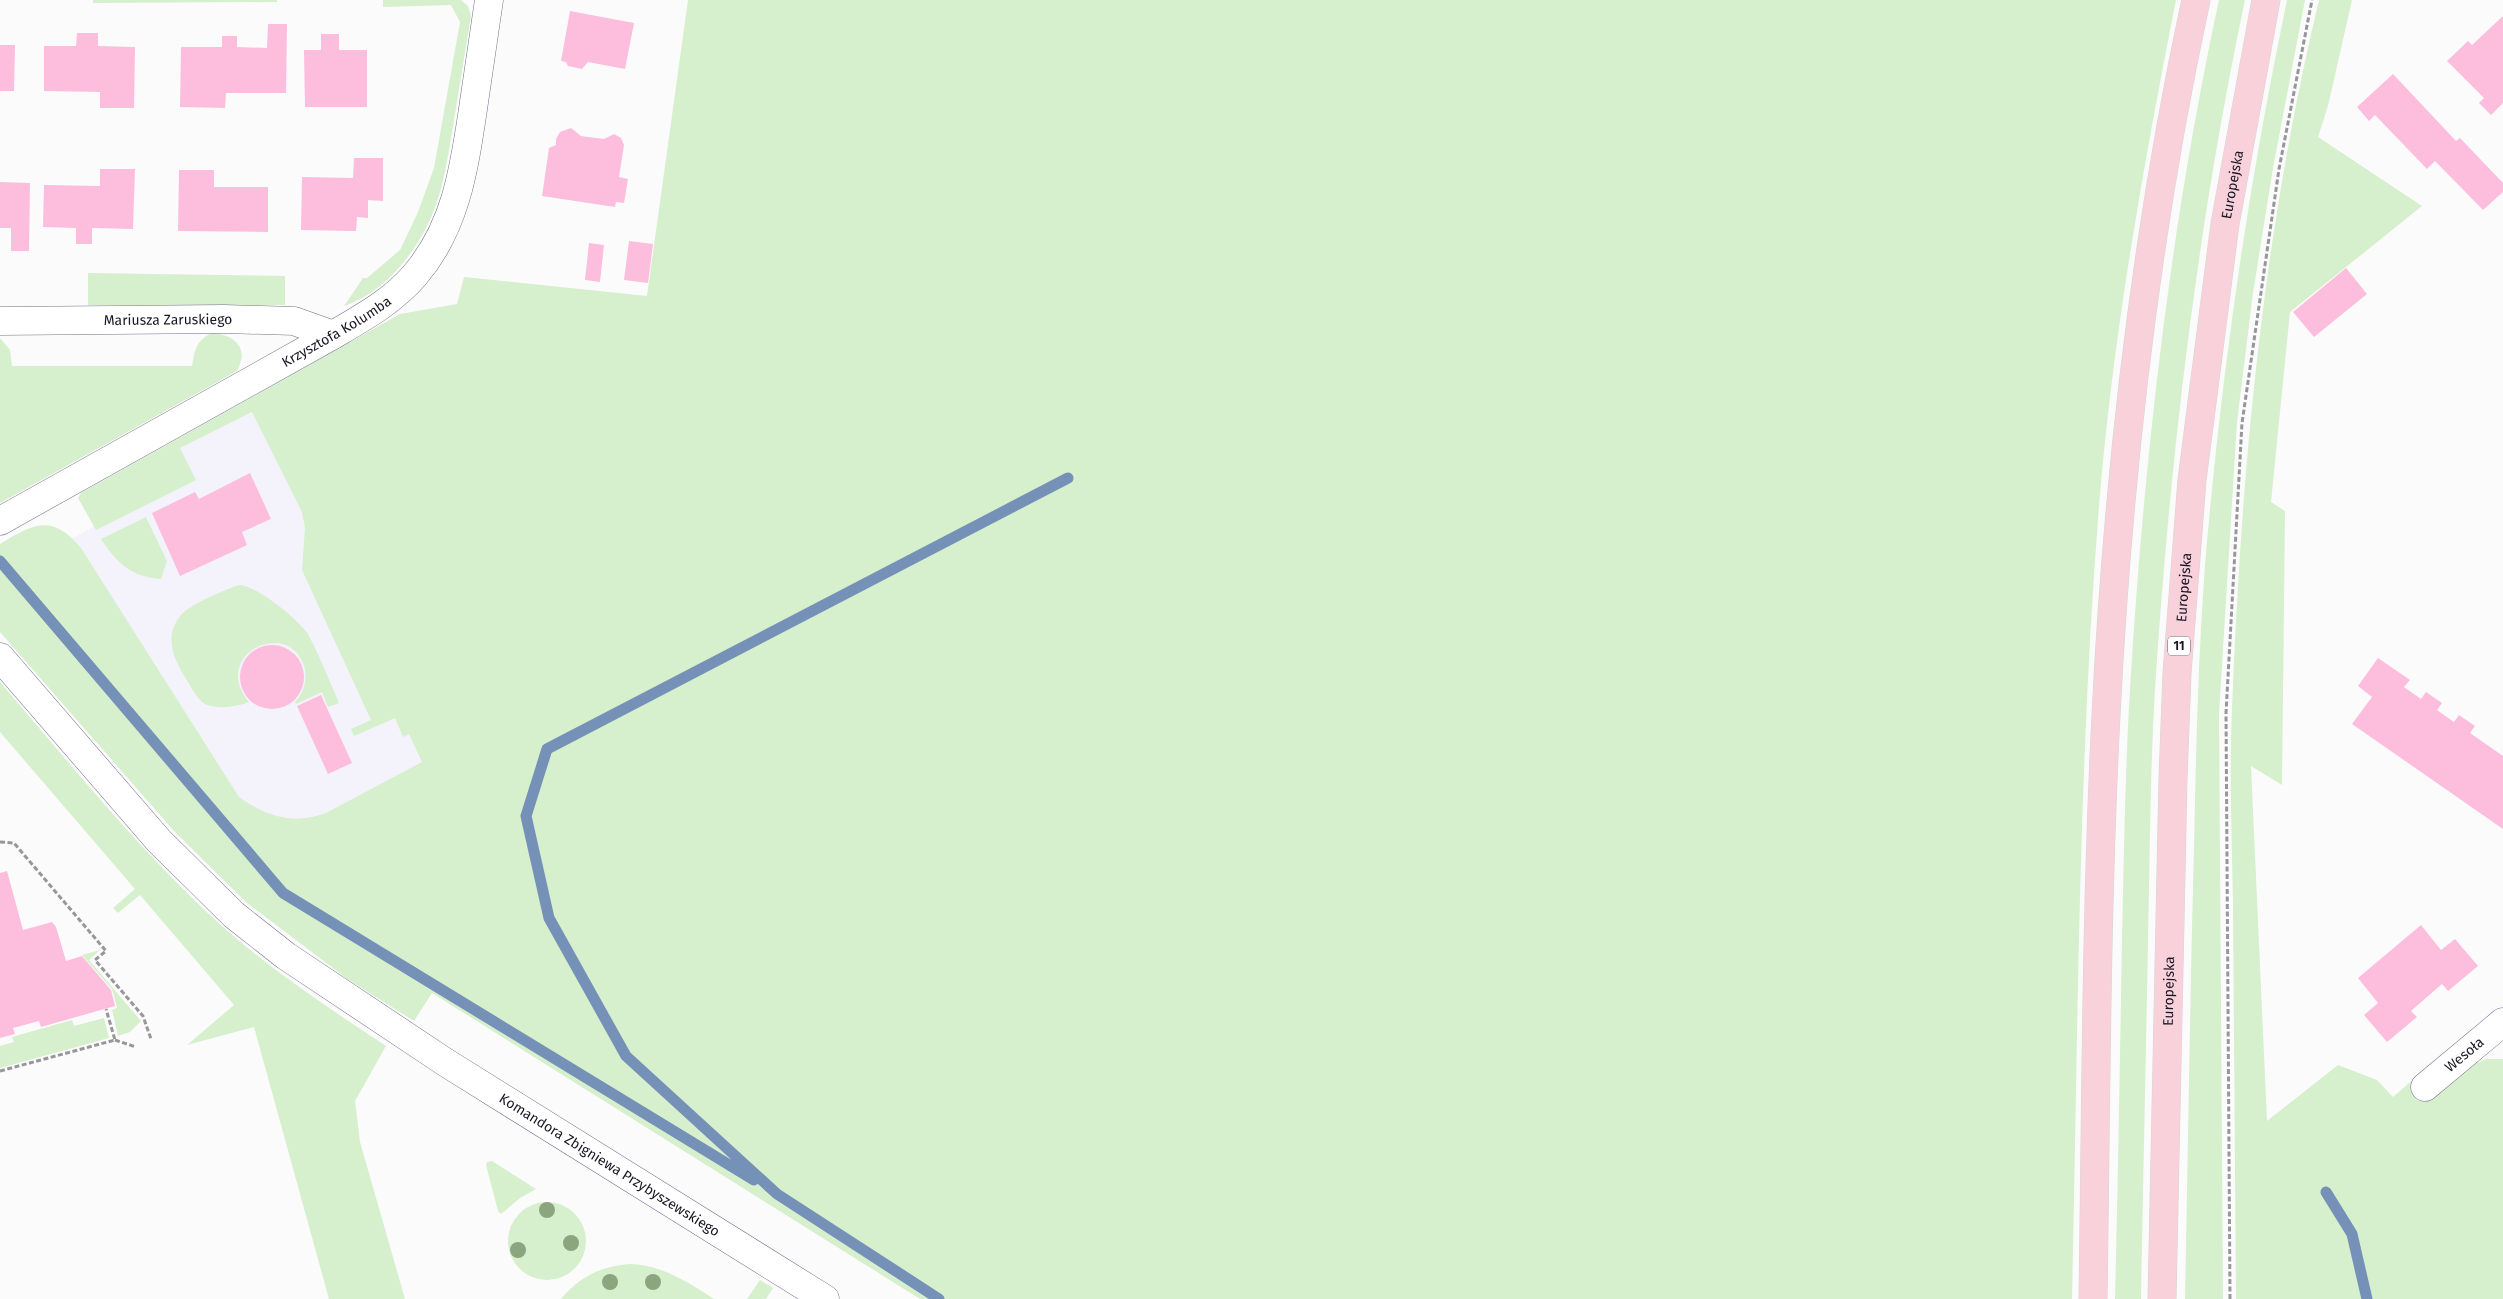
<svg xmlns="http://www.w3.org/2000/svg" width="2503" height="1299" viewBox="0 0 2503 1299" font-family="'Fira Sans',sans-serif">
<rect width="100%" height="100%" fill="#fbfbfb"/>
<path fill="#f4f3fc" d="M329 374 511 722 264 849 26 564 102 522 85 495Z"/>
<path fill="#d6efcd" d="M93 0H277V2L93 3Z
M383 0H461L468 6 471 16C465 53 459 89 453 126 448 155 444 187 432 215 416 253 384 293 344 306L363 278H367L400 250 418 212 434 168 460 22 451 5 383 7Z
M688 0H2176C2143 167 2113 335 2099 506 2078 770 2078 1034 2072 1299H920L432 993 414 1021 346 978 247 903 174 831 0 632V544C35 523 52 514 81 548L239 797C267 817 294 825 326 813L422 762 409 734 403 737 395 718 354 736 351 729 371 720 302 570 305 528 302 512 252 412 180 448 196 480 96 530 78 498 81 493 400 314 457 304 464 277 647 296Z
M2219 0H2245C2197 227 2170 458 2155 689 2150 772 2150 855 2148 938 2146 1058 2143 1179 2141 1299H2115C2118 1179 2120 1058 2122 938 2124 855 2125 772 2130 689 2144 458 2170 227 2219 0Z
M2287 0H2305L2273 168 2253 293 2237 422 2219 714 2223 1299H2185C2188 1148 2190 997 2194 846 2196 752 2198 658 2205 565 2221 375 2248 186 2287 0Z
M2319 0H2352L2328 106 2318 137 2422 206 2290 312 2271 502 2285 511 2282 785 2251 766 2267 1121 2338 1065 2377 1080 2393 1097 2415 1078 2469 1066 2486 1059H2503V1299H2236C2235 1168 2234 1037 2233 905 2232 840 2229 774 2232 709 2241 471 2263 232 2319 0Z
M88 273 285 276V305H88Z
M212 333C234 335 250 347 237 371L0 503V338L10 350 12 366H192C195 351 195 341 212 333Z
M146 517 167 561 161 579C131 577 117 563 101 539Z
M239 585C256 585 301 621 309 636 320 657 329 680 339 703L328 707 322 692 296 704 295 702C304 692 308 679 304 666 289 617 209 654 249 702 236 707 220 709 207 705 198 701 193 690 188 682 175 661 162 638 181 615 191 604 224 590 239 585Z
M0 682C72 766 142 854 224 928 274 972 330 1009 386 1046L355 1101 360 1142 405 1299H329L254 1027 187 1045 234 1005 140 895 118 913 113 908 135 889 0 732Z
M100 950 89 960 141 1021 130 1032 118 1036 112 1010 117 1008 112 989 82 955Z
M104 1018 109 1038 0 1068V1046L14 1042 12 1037 72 1020 74 1026Z
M492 1161 536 1189 520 1198 501 1214 498 1211 486 1165 487 1162Z
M508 1241a39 39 0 1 1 78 0a39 39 0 1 1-78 0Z
M630 1264C662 1265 688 1282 714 1299H561C579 1277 601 1266 630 1264Z
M760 1280 773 1288 766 1299H747Z"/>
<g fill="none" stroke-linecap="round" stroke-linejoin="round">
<path stroke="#7591b8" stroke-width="11" d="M0 561 283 893 754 1180
M2326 1192 2352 1234 2367 1299
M939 1299 777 1194 626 1056 549 918 526 816 547 749 1068 478"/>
</g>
<path fill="#fdbddd" d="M570 11 634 23 625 69 588 62 582 69 568 66 566 62 561 61Z
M2503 16V103L2491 115 2479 103 2484 98 2447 61 2468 41 2472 45Z
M268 24H287L286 93H226L225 108 180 107 181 47H222V36H237V47L267 48Z
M77 33H98V46L135 47 134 108H100V92L44 91V46H76Z
M321 34H339V50H367V107H305L304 50H321Z
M0 45H15L14 91H0Z
M2393 74 2456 141 2460 138 2503 183V192L2483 210 2435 161 2427 169 2375 115 2369 121 2357 107Z
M571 128 581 136 604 139 614 134 621 138 624 145 619 177 628 179 624 203 616 202 615 207 542 196 549 148 556 145V139L560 132Z
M354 158H383V201L368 200V218L357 217 356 231 301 230 302 177 353 178Z
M100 169H135L133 229 92 228V244H76V228L43 227 44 185 100 186Z
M179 170H214V187H268V232L178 231Z
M0 182 30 183 29 251H11V228H0Z
M629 241 653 244 648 283 624 280Z
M589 243 604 245 600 282 585 280Z
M2346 268 2367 294 2314 337 2293 312Z
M250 473 271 519 242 532 247 545 180 576 152 513 195 492 199 499Z
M240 677a32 32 0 1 1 64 0a32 32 0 1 1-64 0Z
M2378 658 2410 680 2404 687 2421 699 2426 692 2442 703 2437 710 2454 722 2459 715 2475 726 2470 733 2503 756V829L2352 724 2372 697 2358 686Z
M321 695 352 763 328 774 297 706Z
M7 871 23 930 52 922 56 927 66 961 82 956 111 990 115 1006 41 1027 39 1021 13 1028 15 1034 0 1038V873Z
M2421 925 2441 950 2455 939 2478 966 2448 991 2442 984 2427 997 2411 1011 2417 1017 2387 1042 2364 1015 2378 1003 2358 978Z"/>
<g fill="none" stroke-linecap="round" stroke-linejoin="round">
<g stroke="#746e8e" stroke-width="29">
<g id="street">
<path id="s1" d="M0 321 224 319 294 321 333 335"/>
<path id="s2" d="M0 521 333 335C362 318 393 301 415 275 456 227 464 169 473 109 478 73 484 36 489 0"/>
<path id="s3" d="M0 657 159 841 234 915 286 956 445 1062 825 1299"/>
<path id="s4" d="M2425 1087 2503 1022"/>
</g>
</g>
<g stroke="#d6d5d7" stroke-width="29">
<g id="primary">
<path d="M2093 1299C2096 1105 2096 909 2106 715 2118 476 2145 235 2196 0"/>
<path id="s5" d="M2162 1299 2173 778 2177 673 2192 480 2225 224 2266 0"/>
</g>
</g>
<path stroke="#97969b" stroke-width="3" stroke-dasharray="5 2.5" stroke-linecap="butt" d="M0 842 14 843 106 951 95 960 143 1016 151 1039
M115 1040 136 1047
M0 1071 115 1040 106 1009
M2230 1299 2226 713 2242 423 2279 169 2312 0"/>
<use href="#street" stroke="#fff" stroke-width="28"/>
<use href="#primary" stroke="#f8d1db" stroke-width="28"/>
</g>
<g fill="#8ba57e">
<circle cx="547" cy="1210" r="8"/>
<circle cx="571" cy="1243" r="8"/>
<circle cx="518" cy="1250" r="8"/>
<circle cx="610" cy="1282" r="8"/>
<circle cx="653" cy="1282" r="8"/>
</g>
<g text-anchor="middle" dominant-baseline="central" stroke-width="4.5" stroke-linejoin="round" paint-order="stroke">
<rect fill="#fff" stroke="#5e5c65" stroke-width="1" x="2168" y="636.5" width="22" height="19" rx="4"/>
<g font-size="12" font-weight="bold" fill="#191623">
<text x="2179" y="646">11</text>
</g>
<g font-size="14" fill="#191623" stroke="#fff">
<text stroke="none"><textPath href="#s5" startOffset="1118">Europejska</textPath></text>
<text stroke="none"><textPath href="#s1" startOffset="168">Mariusza Zaruskiego</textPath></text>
<text stroke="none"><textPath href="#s2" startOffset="386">Krzysztofa Kolumba</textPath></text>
<text stroke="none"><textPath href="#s5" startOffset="712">Europejska</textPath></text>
<text stroke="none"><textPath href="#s5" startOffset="308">Europejska</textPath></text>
<text stroke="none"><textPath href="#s4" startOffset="51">Wesoła</textPath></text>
<text stroke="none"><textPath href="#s3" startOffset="800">Komandora Zbigniewa Przybyszewskiego</textPath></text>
</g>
</g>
</svg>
